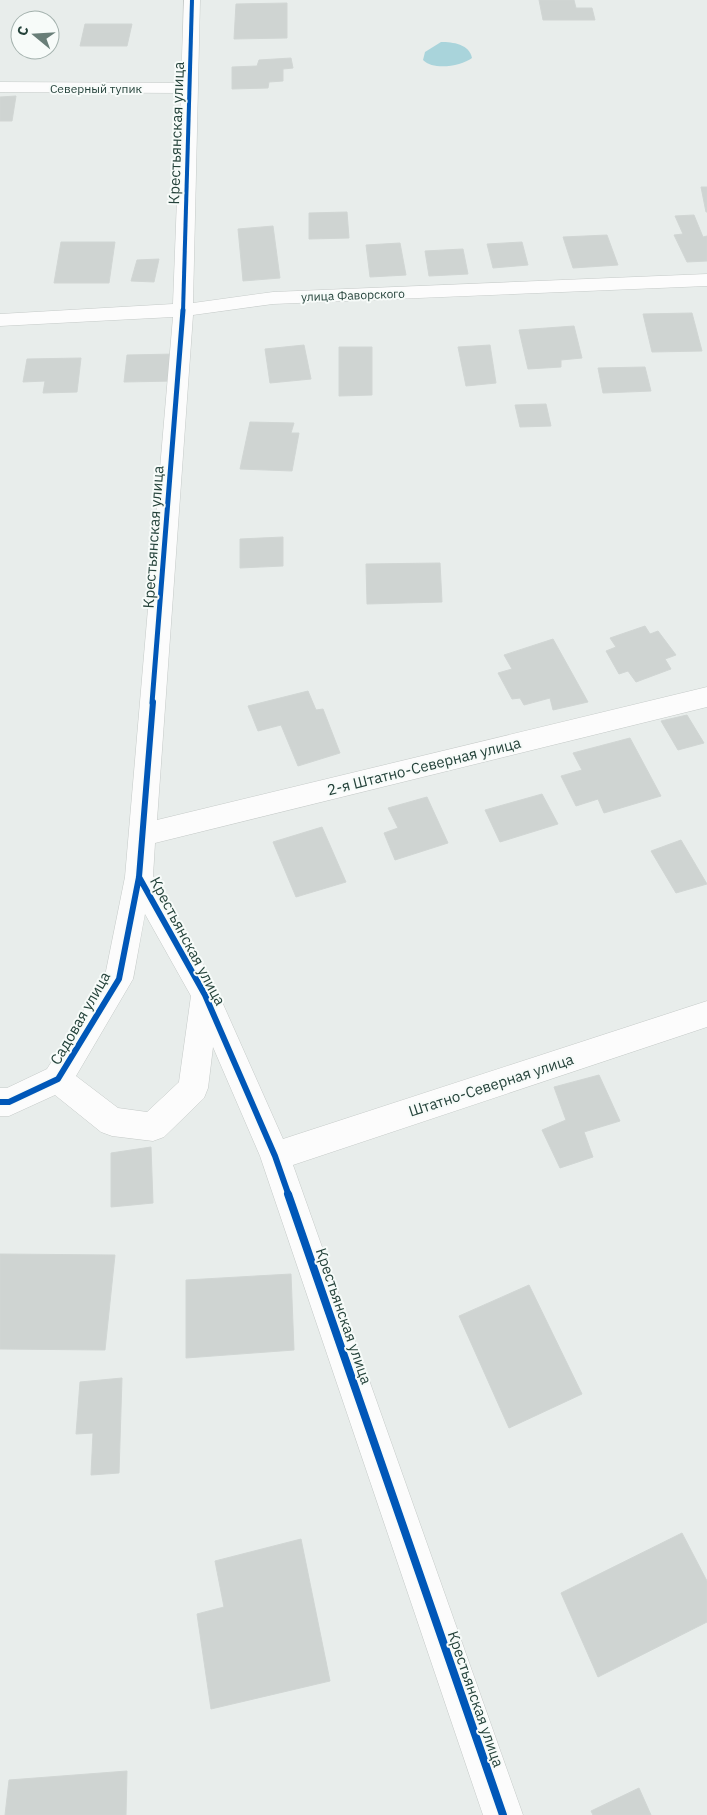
<svg xmlns="http://www.w3.org/2000/svg" width="707" height="1815" viewBox="0 0 707 1815" font-family="'IBM Plex Sans',sans-serif">
<rect width="100%" height="100%" fill="#e8edeb"/>
<path fill="#a9d4db" d="M441 42C453 42 469 44 472 58 461 66 434 71 423 60L425 52Z"/>
<path fill="#cfd4d2" stroke="#d1d6d4" d="M539 0H574L576 8H592L595 20H543Z
M287 3V38L234 39 236 4Z
M85 24H132L127 46H80Z
M291 58 293 68 283 69V81L269 82 268 88 232 89V67L257 66 259 60Z
M16 96 12 121H0V97Z
M701 187H707V212H706Z
M347 212 349 238 309 239V213Z
M694 215 703 237 707 236V261L687 262 674 235 683 234 675 216Z
M273 226 280 278 243 281 238 229Z
M607 235 618 265 573 268 563 237Z
M61 242H115L109 283H54Z
M522 242 528 265 493 268 487 244Z
M400 243 406 275 370 277 366 245Z
M463 249 468 274 429 276 425 251Z
M159 259 154 282 131 281 137 260Z
M692 313 702 351 652 352 643 314Z
M574 326 582 358 561 360V367L528 369 519 330Z
M304 345 311 379 270 383 265 349Z
M490 345 496 383 466 386 458 347Z
M339 347H372V395L339 396Z
M176 354 174 381 124 382 127 355Z
M81 358 77 392 43 393 45 381 23 382 27 359Z
M645 367 651 391 603 393 598 368Z
M546 404 551 426 520 427 515 405Z
M250 422 294 423 291 433H299L292 471 240 469Z
M283 537V566L240 568V539Z
M440 563 442 602 367 604 366 564Z
M645 626 650 634 658 631 676 655 665 659 671 669 636 682 628 671 619 674 606 651 616 647 610 638Z
M553 639 588 702 553 710 550 698 524 705 520 698 512 699 498 673 512 669 504 655Z
M308 691 316 710 323 709 340 753 298 766 281 725 258 731 248 706Z
M687 715 704 743 678 750 661 721Z
M630 738 661 796 604 813 598 799 576 806 561 776 582 770 573 753Z
M542 794 558 824 500 842 485 810Z
M427 797 448 843 395 860 384 833 398 828 388 808Z
M322 827 346 882 296 897 273 842Z
M681 840 707 884 676 893 651 851Z
M599 1075 620 1121 584 1132 593 1157 560 1168 542 1130 566 1120 554 1087Z
M151 1147 153 1203 111 1207V1153Z
M0 1254 115 1255 105 1350 0 1349Z
M291 1274 294 1350 186 1358V1280Z
M529 1285 582 1394 509 1428 459 1316Z
M122 1378 119 1473 91 1475 93 1433 76 1434 80 1382Z
M682 1533 707 1581V1622L598 1677 561 1593Z
M301 1539 330 1681 211 1709 197 1614 224 1607 215 1561Z
M127 1771 126 1815H5L9 1780Z
M639 1788 651 1815H593L591 1811Z"/>
<g fill="none" stroke-linecap="round" stroke-linejoin="round">
<g stroke="#c5cac8" stroke-width="1">
<path id="minor" d="M184 0H200L193 303 273 292 707 274V286L273 304 193 315 157 820 707 687V707L155 843 153 876 215 986 283 1139 707 1001V1027L293 1165 523 1815H483L260 1156 213 1047 208 1088 204 1098 164 1137 153 1141 112 1136 101 1132 55 1095 9 1116H0V1088H7L47 1069 105 976 125 877 173 317 0 326V314L173 304 181 93 0 92V82L181 83ZM145 914 191 996 179 1082 147 1112 118 1108 76 1076 133 979Z"/>
</g>
<use href="#minor" fill="#fcfcfc" fill-rule="evenodd"/>
<g stroke="#f7fbf9" stroke-width="5.5">
<path id="cycleway-far3" d="M183 312 192 0"/>
</g>
<g stroke="#f7fbf9" stroke-width="8">
<path id="cycleway-far2" d="M152 703 183 310"/>
</g>
<g stroke="#f7fbf9" stroke-width="9">
<path id="cycleway-far1" d="M139 877 205 995 275 1156 289 1196
M0 1102H9L58 1079 119 979 139 877 153 702"/>
</g>
<g stroke="#f7fbf9" stroke-width="11">
<path id="cycleway" d="M288 1194 503 1815"/>
</g>
<use href="#cycleway-far3" stroke="#0057b8" stroke-width="4"/>
<use href="#cycleway-far2" stroke="#0057b8" stroke-width="5"/>
<use href="#cycleway-far1" stroke="#0057b8" stroke-width="6"/>
<use href="#cycleway" stroke="#0057b8" stroke-width="8"/>
</g>
<g text-anchor="middle" dominant-baseline="central" stroke-width="4" stroke-linejoin="round" paint-order="stroke">
<g font-size="12" fill="#24423a" stroke="#f7fbf9">
<text x="96" y="88">Северный тупик</text>
<text transform="translate(353 295) rotate(-2)">улица Фаворского</text>
</g>
<g font-size="15" fill="#24423a" stroke="#f7fbf9">
<text transform="translate(176 133) rotate(-88)">Крестьянская улица</text>
<text transform="translate(153 537) rotate(-86)">Крестьянская улица</text>
<text transform="translate(424 766) rotate(-14)">2-я Штатно-Северная улица</text>
<text transform="translate(188 941) rotate(62)">Крестьянская улица</text>
<text transform="translate(80 1018) rotate(-60)">Садовая улица</text>
<text transform="translate(491 1085) rotate(-18)">Штатно-Северная улица</text>
<text transform="translate(344 1316) rotate(71)">Крестьянская улица</text>
<text transform="translate(476 1699) rotate(71)">Крестьянская улица</text>
</g>
</g>
<g transform="translate(35 35) rotate(288)"><circle r="24" fill="#f7fbf9" stroke="#a3b1ad"/>
<path d="M0-4L9 19L0 12L-9 19Z" fill="#697e78"/>
<text y="-8" font-size="14" font-weight="bold" text-anchor="middle" fill="#24423a">С</text>
</g>
</svg>
